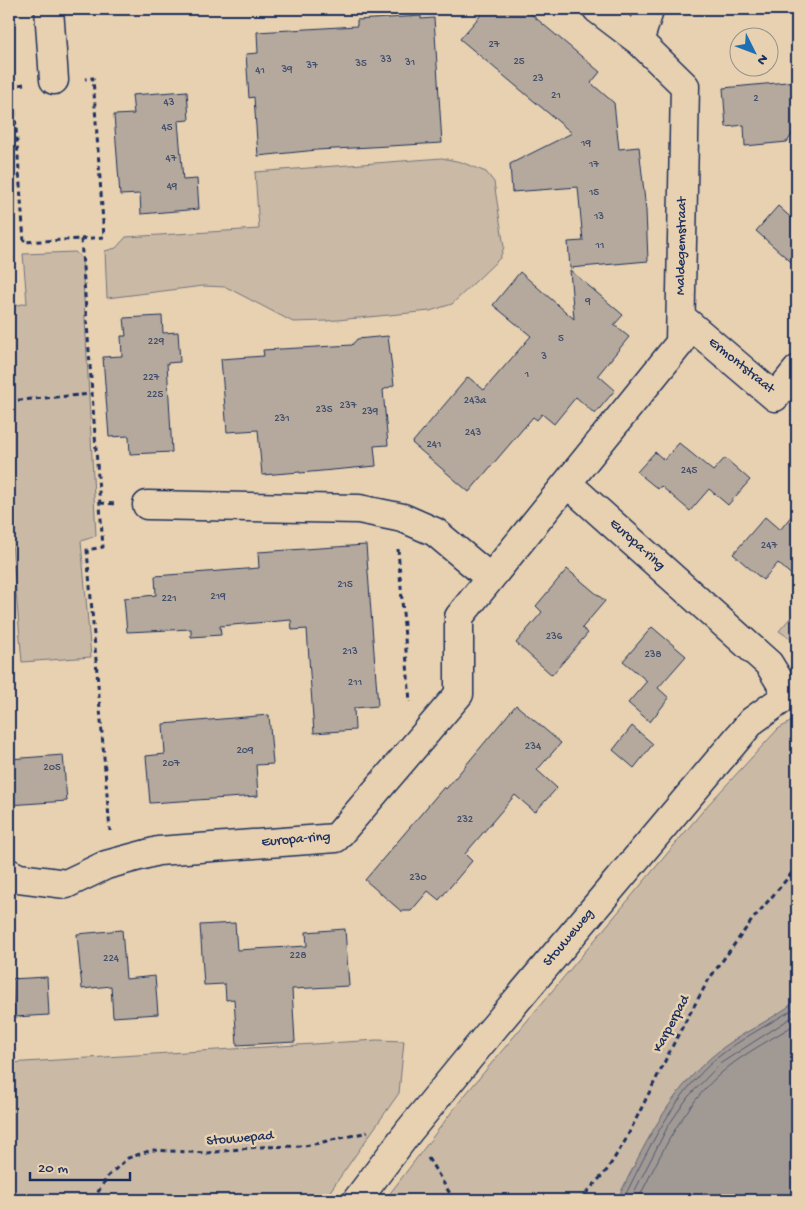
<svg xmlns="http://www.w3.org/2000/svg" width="806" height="1209" viewBox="0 0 806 1209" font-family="'Gochi Hand',sans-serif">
<rect width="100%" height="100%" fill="#e7d1b0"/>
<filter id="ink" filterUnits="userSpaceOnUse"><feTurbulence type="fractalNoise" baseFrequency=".02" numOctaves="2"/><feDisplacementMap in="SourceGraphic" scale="10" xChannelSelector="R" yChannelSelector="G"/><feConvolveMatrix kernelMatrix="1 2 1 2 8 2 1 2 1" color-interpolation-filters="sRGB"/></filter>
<g filter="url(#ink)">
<path fill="#cab9a4" stroke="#727481" d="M11 98 15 162 9 164V99Z
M442 158 461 162 486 172 494 182 504 247 500 258 452 304 430 311 327 321 293 322 226 287 203 286 107 298 105 251 116 248 126 237 259 229 255 172Z
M75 252 82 258 96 536 81 541 91 657 22 662 9 508V307L27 303 23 254Z
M797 610V643L779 631Z
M797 718V1000C772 1021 739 1033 714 1055 668 1093 643 1148 617 1200H385L460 1101 707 806 778 729Z
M377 1040 404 1041 399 1093 324 1200H9V1063Z"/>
<path fill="#a19994" stroke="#6b6f7e" d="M797 1000V1200H617C643 1148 668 1093 714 1055 739 1033 772 1021 797 1000Z"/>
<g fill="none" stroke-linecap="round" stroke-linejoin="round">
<path stroke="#515974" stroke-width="1" d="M623 1200C648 1149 673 1096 717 1058 740 1039 771 1023 797 1007
M630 1200 668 1126 688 1097 721 1063 797 1014
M638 1200C661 1153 685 1102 727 1068 748 1051 774 1038 797 1023"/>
</g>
<path fill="#b4a99c" stroke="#1b2f5e" d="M486 9H525L600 72 591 83 614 103 619 149 639 147 646 210 648 261 570 268 568 242 583 241 578 187 512 192 510 164 572 133 460 39Z
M421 16V19L434 18 442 143 317 150 258 156 254 97 249 98 246 54 258 53 257 32 357 26V20Z
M797 81V127L787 142 745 146 744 125 726 127 723 88Z
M187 91 189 120 178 121 183 180 197 179 199 209 141 214 140 194 120 195 114 115 134 114 132 95Z
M778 206 797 223V267L756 231Z
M570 270 623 315 614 325 629 337 598 375 615 390 595 414 576 397 554 424 542 414 537 420 533 417 469 492 412 443 468 377 484 390 531 336 493 305 520 272 574 319Z
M162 316 163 333 178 332 180 362 167 363 172 452 130 454 129 436 109 437 103 357 122 356 121 336H126L124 318Z
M388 336 394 385 383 390 388 445 374 446 376 466 300 473V472L262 475 258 430 227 432 221 359 264 356 263 350 352 345 357 339Z
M679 443 713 471 725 458 750 480 728 505 709 489 690 511 661 486 658 489 637 472 655 452 664 460Z
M797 509V580L778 563 763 580 733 554 765 517 780 530Z
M366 545 378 706 354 708 355 730 314 733 307 629 292 630 291 620 220 626 221 635 191 637V629L127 632 124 598 156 595 155 576 259 568 258 552Z
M567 569 605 601 582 628 588 633 552 675 516 643 542 612 536 606Z
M652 627 686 656 658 688 669 698 650 722 628 703 647 681 623 661Z
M516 705 561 743 537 770 557 788 535 812 515 795 465 854 472 861 439 900 428 891 411 911H401L365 880 444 787 446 789Z
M269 715 273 764 256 765 258 796 150 803 146 756 165 754 163 724Z
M632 726 653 744 634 768 613 750Z
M63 755 67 801 9 805V759Z
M235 923 237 950 307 946 306 932 345 929 349 986 292 989 295 1042 237 1045 234 999 226 1000 225 984 204 985 200 925Z
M122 930 126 979 155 976 158 1014 113 1017 111 986 82 989 77 934Z
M47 977 49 1015 14 1017 11 979Z"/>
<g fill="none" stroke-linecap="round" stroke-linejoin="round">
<g stroke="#1b2f5e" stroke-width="31">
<path id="minor" d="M49 9 54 80
M639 41 648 14V9
M681 317 775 397 797 370
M568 484 769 664 788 695
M147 505 359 509 403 518 435 532 490 578
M9 873 19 878 66 884 106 865 158 851 336 838 459 694V617L680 343 685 86 639 41 597 9
M357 1200 409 1131 491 1031 752 721 788 695H797"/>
</g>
<path stroke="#1b2f5e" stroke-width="3" stroke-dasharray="5 4" stroke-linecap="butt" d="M24 84 13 86 24 242 81 239 103 547 87 550 110 831
M81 239 104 237 93 78 85 79
M9 401 93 394
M100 503 117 504
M398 549 410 702
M428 1158 454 1200
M93 1200 108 1176 128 1158 152 1150 207 1153 257 1147 305 1146 368 1132
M580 1200 607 1170 625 1141 678 1035 709 979 753 919 797 867"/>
<use href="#minor" stroke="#e7d1b0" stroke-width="28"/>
</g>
</g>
<g text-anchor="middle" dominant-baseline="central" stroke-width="5" stroke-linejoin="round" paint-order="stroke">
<g font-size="11" fill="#414e6e">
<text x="494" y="45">27</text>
<text x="386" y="60">33</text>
<text x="519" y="62">25</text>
<text x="410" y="63">31</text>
<text x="361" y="64">35</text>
<text x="312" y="66">37</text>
<text x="287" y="70">39</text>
<text x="260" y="71">41</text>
<text x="538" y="79">23</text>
<text x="556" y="96">21</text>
<text x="756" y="99">2</text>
<text x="169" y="103">43</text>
<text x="167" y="128">45</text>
<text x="586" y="144">19</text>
<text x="171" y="159">47</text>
<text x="594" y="165">17</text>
<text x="172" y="187">49</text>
<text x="594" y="193">15</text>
<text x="599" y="217">13</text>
<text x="600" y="246">11</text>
<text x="588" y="302">9</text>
<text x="561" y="339">5</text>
<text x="156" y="342">229</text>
<text x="544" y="357">3</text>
<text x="527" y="375">1</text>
<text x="151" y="378">227</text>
<text x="155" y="395">225</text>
<text x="475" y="401">243a</text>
<text x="348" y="406">237</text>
<text x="324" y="410">235</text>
<text x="370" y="412">239</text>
<text x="282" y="419">231</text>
<text x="473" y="433">243</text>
<text x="434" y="445">241</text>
<text x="689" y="471">245</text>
<text x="769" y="546">247</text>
<text x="345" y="585">215</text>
<text x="218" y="597">219</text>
<text x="169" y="599">221</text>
<text x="554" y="637">236</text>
<text x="350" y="652">213</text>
<text x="653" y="655">238</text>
<text x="355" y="683">211</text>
<text x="533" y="747">234</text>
<text x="245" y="751">209</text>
<text x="171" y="764">207</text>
<text x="52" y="768">205</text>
<text x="465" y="820">232</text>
<text x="418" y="878">230</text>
<text x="298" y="956">228</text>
<text x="111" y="959">224</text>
</g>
<g font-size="14" fill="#1b2f5e" stroke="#e7d1b0">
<text transform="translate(682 246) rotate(-89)">Maldegemstraat</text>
<text transform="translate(741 366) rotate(39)">Ermontstraat</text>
<text transform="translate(637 545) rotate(42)">Europa-ring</text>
<text transform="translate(296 840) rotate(-5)">Europa-ring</text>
<text transform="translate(569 938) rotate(-50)">Stouweweg</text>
<text transform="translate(672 1024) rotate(-62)">Karperpad</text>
<text transform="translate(240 1139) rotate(-5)">Stouwepad</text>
</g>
</g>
<rect width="806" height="1209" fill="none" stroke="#e7d1b0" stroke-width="30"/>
<rect x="15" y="15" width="776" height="1179" fill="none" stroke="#1b2f5e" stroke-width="2" filter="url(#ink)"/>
<g transform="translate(754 52) rotate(132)"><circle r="24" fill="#e7d1b0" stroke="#95908f"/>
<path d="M0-4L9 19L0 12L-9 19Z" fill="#1f6fb2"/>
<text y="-8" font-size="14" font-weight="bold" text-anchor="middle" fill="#1b2f5e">N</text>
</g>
<path d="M30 1172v8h100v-8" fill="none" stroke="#1b2f5e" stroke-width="2.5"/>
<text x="38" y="1172" font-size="15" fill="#1b2f5e" stroke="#e7d1b0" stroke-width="4" paint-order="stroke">20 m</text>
</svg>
